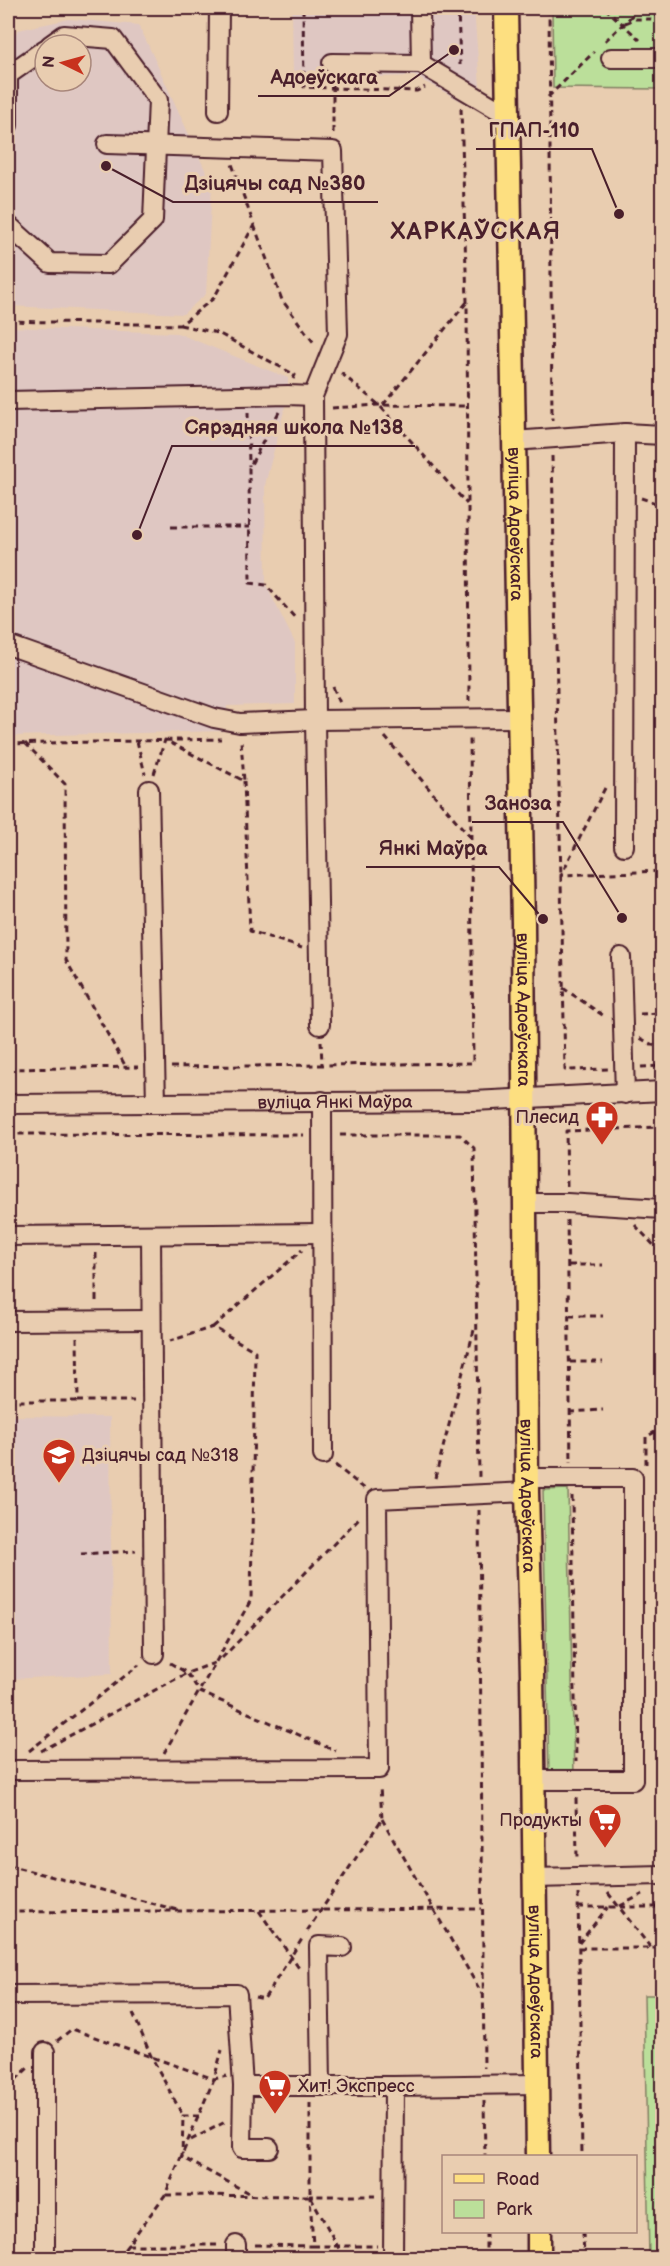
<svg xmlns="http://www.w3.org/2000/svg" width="670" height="2266" viewBox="0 0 670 2266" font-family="'Balsamiq Sans',sans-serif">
<rect width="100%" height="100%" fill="#e9cdb0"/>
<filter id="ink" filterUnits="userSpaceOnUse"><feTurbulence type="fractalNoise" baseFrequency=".0167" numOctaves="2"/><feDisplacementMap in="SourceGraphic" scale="12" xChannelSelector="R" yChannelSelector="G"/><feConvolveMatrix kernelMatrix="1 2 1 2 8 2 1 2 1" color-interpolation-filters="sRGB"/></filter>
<g filter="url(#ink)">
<path fill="#dfc7c2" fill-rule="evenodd" d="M292 8H474L482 112 414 76 293 79Z
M69 19 139 25 212 185 206 294 183 314 8 306V46L18 30ZM45 45H81V81H45Z
M8 327 177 333 288 378V395L265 485 266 585 295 643V704L227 706 226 731 8 736Z
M8 1416 110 1417 112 1674 8 1679Z"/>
<path fill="#bbdf9a" stroke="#827f62" stroke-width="1.5" d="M552 8H662V89L553 88Z
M568 1489 574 1776 549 1774 543 1490Z
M644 1995H662V2258H649Z"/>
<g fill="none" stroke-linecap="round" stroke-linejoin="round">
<g stroke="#4a1f2b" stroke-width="22">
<g id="minor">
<path d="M420 8 421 64 507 115"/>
<path d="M611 58H662"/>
<path d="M332 63 421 64"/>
<path d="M218 111 219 8"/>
<path d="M8 125V75L45 49"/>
<path d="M107 144 333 151 338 334 313 396 315 720 320 1025"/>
<path d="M8 225 50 263 109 264 153 220 158 100 113 39 64 35 50 45"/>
<path d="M8 401 288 395 313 396"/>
<path d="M513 441 625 433 662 435"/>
<path d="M8 645 214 718 240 723 315 720 519 718"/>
<path d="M149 790 156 1103"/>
<path d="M624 846 625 433"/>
<path d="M621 957 625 1094"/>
<path d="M322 1101 323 1455"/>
<path id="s1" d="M8 1104 473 1101 662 1091"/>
<path d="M525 1203H567L662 1209"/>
<path d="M151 1235 154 1654"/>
<path d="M8 1236 322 1233"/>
<path d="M8 1321 151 1320"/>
<path d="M527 1478H633V1780H533"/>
<path d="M8 1770 379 1769 377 1499 527 1492"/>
<path d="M534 1878 662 1875"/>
<path d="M8 1995 237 1994 243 2086H394"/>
<path d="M45 2052V2258"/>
<path d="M243 2086 242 2148H269"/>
<path d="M321 2086 319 1946 342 1947"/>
<path d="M236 2258V2245"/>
<path d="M393 2258 394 2086 537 2084"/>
</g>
</g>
<g stroke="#4a1f2b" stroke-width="27">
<g id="major">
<path id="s2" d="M506 8 523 923 527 1492 532 1675 538 2156"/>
<path d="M539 2232V2258"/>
</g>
</g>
<path stroke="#4a1f2b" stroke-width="3" stroke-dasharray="6 4.5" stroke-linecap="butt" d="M303 8 304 87 417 91 425 87
M458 8 460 65
M549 8 552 420
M605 8 640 40
M625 23 635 19H652L662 10
M605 41 640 8
M548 97 594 52
M461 108 467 302 469 701
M333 133V80
M254 225 282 300 314 343
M8 321 180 325 214 298 254 225 232 164
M180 325 218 333 295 375 293 379
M341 373 379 405 467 504
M383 405 467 302
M332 408 379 405 468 406
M248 412 249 466
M279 412 249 468 250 583 266 585 296 619
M552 456 565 1070 608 1069
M641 498 662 505
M171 527H250
M333 687 340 703
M385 737 470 837
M137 741 145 774
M25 743 65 784 66 960 126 1067
M8 744 221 739
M154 774 165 740 244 781 241 741
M244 781 250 931 302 948
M605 788 561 875 662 871
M563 988 604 1016
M640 1014 662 1013
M640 1038 662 1050
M321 1041 322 1065
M171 1067 473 1063 470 735
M641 1067 662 1066
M8 1069 138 1067
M8 1134 304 1135
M340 1135H460L474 1148 479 1477
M567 1186 566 1131 662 1127
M567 1220 571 1462
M635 1225 662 1254
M96 1253V1304
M569 1265H603
M569 1316H603
M213 1327 302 1250
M77 1337 78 1401H134
M570 1362H603
M8 1401H78
M570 1412 603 1410
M646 1464V1437L662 1428
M335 1465 365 1489
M435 1478 474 1330
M572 1496 576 1762
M479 1510 484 2068
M81 1554 136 1551
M222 1658 360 1517
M170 1663 187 1673 200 1692 336 1751
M29 1751 139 1665
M41 1751 187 1673 217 1662
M164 1753 251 1600 255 1351 213 1327 170 1341
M576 1798 577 1861
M382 1819 482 1994
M8 1865 177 1910
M608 1893 651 1948
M578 1894 582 2156
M620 1906 643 1894
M578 1907H662
M259 1911 301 1971
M8 1912 482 1909
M307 1931 382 1819 380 1786
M579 1943 608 1907
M579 1948H662
M255 1997 264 1999 302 1939
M133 2013 151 2056 183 2116
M57 2041 72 2029 214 2079 227 2076
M8 2087 28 2068
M484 2101 485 2156
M199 2116H183L182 2157 252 2195
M191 2140 225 2122
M166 2195 310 2196V2103
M311 2197 344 2258
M486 2232V2258
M583 2232 584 2258
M127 2245H218
M255 2245 313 2246 310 2196H375
M313 2246H377
M118 2258 165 2195 214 2079 222 2050"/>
<use href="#minor" stroke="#e9cdb0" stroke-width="18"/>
<use href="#major" stroke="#fddf80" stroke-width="22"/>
</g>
</g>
<defs>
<g id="pharmacy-pin" transform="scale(1.725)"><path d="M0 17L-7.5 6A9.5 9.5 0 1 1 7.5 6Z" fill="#c8321e" stroke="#e9cdb0"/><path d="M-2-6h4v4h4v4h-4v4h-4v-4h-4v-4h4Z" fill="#fff"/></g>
<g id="school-pin" transform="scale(1.725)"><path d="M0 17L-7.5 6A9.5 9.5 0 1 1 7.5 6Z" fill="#c8321e" stroke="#e9cdb0"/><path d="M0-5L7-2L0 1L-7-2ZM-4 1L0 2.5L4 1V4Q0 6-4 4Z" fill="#fff"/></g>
<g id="supermarket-pin" transform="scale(1.725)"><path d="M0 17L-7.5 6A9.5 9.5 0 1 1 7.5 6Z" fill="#c8321e" stroke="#e9cdb0"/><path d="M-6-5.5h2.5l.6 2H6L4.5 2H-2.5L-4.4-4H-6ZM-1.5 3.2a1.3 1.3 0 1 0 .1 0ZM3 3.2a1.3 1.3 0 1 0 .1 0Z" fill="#fff"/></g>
</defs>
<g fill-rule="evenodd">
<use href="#pharmacy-pin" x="602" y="1117"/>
<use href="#school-pin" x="59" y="1455"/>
<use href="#supermarket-pin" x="605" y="1820"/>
<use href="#supermarket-pin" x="275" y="2086"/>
</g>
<g text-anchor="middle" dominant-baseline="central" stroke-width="6" stroke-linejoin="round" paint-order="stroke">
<g font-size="18" fill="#4a1f2b" stroke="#e9cdb0">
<text stroke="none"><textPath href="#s2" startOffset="516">вуліца Адоеўскага</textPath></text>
<text stroke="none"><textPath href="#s2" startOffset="1002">вуліца Адоеўскага</textPath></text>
<text stroke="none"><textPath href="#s1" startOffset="327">вуліца Янкі Маўра</textPath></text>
<text stroke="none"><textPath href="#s2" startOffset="1488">вуліца Адоеўскага</textPath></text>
<text stroke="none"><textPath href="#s2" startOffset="1974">вуліца Адоеўскага</textPath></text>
</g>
<g font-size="18" fill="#4a1f2b" stroke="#e9cdb0" text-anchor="end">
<text x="579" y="1117">Плесид</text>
<text x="82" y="1455" text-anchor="start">Дзіцячы сад №318</text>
<text x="582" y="1820">Продукты</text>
<text x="298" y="2086" text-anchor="start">Хит! Экспресс</text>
</g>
<g font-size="24" font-weight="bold" letter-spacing="1.5" fill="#4a1f2b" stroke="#e9cdb0">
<text x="476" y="231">ХАРКАЎСКАЯ</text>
</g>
</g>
<path fill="none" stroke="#4a1f2b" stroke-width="2" d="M454 50L389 96H258M619 214L592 149H476M106 166L173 202H378M137 535L172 446H415M622 918L563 822H472M543 919L499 867H366"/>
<g fill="#4a1f2b" stroke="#e9cdb0" stroke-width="2">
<circle cx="454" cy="50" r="6"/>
<circle cx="619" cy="214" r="6"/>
<circle cx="106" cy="166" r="6"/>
<circle cx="137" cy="535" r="6"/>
<circle cx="622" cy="918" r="6"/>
<circle cx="543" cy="919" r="6"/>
</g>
<g font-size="20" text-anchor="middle" font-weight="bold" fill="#4a1f2b" stroke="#e9cdb0" stroke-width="6" stroke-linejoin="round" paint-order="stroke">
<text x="324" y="84">Адоеўскага</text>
<text x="534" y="137">ГПАП-110</text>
<text x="275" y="190">Дзіцячы сад №380</text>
<text x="294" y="434">Сярэдняя школа №138</text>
<text x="518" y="810">Заноза</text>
<text x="433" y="855">Янкі Маўра</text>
</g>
<rect width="670" height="2266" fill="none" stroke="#e9cdb0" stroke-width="30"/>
<rect x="15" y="15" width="640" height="2236" fill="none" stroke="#4a1f2b" stroke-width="2" filter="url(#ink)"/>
<rect x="442" y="2155" width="195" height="78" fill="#e9cdb0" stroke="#a9877b" stroke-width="1.5"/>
<rect x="454" y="2174" width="30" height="9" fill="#fddf80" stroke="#a9877b" stroke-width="1.5"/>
<text x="496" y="2185" font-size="18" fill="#4a1f2b">Road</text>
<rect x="454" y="2200" width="30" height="18" fill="#bbdf9a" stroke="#a9877b" stroke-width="1.5"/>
<text x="496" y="2215" font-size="18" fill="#4a1f2b">Park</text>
<g transform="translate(63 63) rotate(275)"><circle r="28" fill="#e9cdb0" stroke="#a9877b" stroke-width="1.5"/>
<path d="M0-4.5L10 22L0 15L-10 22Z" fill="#c8321e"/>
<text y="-9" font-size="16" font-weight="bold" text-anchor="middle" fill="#4a1f2b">N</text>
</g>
</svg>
